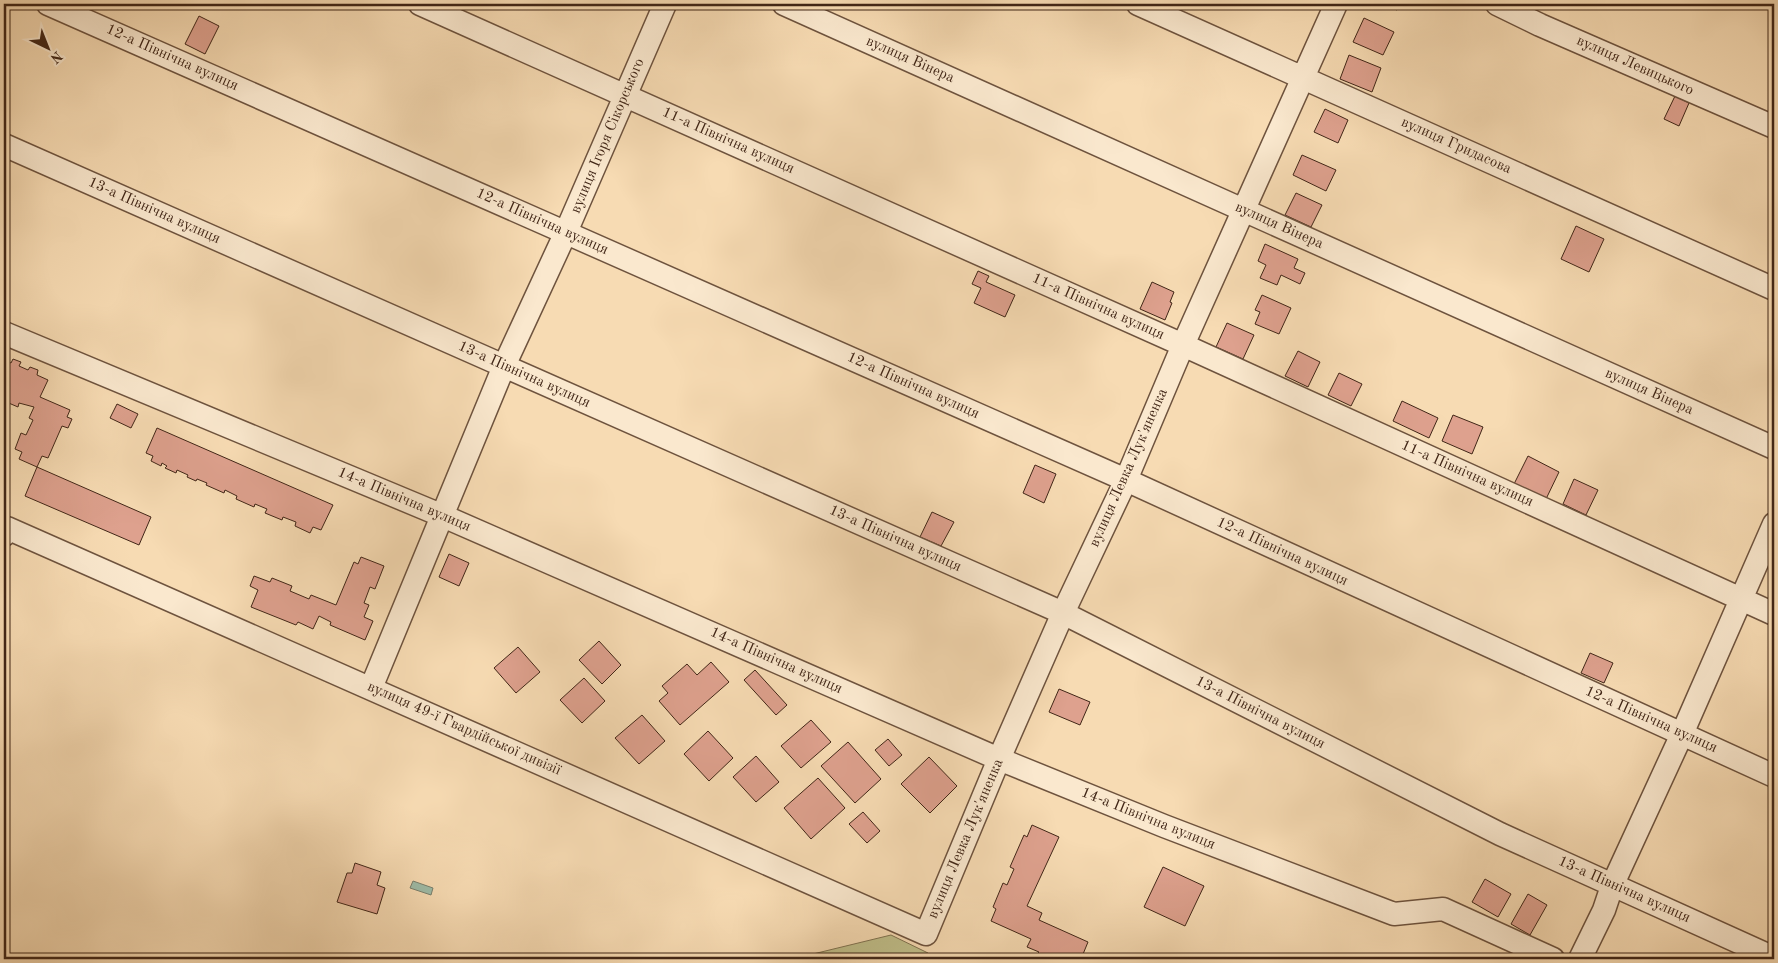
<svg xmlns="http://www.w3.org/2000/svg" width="1778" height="963" viewBox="0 0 1778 963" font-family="'Old Standard TT',serif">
<rect width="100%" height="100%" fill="#f7dbb3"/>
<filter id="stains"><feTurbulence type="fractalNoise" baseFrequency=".004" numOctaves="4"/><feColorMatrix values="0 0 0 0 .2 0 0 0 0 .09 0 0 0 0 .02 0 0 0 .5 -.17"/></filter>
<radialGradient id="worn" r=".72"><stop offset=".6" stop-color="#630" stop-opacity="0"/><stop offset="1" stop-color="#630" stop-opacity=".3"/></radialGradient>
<path fill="#c0bf8a" stroke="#807250" d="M891 935 928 953 934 959H809L813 954Z"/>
<path fill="#9ebca8" stroke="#79806e" d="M413 881 433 888 431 895 410 888Z"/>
<path fill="#dea18e" stroke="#412617" d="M1383 4H1400L1397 10Z
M199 16 219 26 205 54 185 44Z
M1364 18 1394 32 1383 55 1353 42Z
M1349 55 1381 68 1372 92 1340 79Z
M1675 96 1689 103 1679 126 1664 119Z
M1325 109 1348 120 1338 143 1314 132Z
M1302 155 1336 170 1326 191 1293 175Z
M1296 193 1322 205 1311 227 1285 215Z
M1576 226 1604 239 1589 272 1561 259Z
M1265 244 1298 259 1294 268 1305 273 1300 284 1281 275 1277 285 1260 278 1266 265 1258 261Z
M978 271 989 276 986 282 1015 295 1005 317 974 303 981 288 972 284Z
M1152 282 1174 292 1170 302 1172 303 1165 320 1140 309Z
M1262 295 1291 308 1279 334 1255 324 1260 312 1255 310Z
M1227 323 1254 335 1243 359 1216 347Z
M1298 351 1320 362 1308 387 1285 376Z
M13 359 21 362 19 366 28 370 30 367 38 370 37 375 48 380 40 397 70 410 67 417 72 419 68 428 62 426 48 458 42 456 37 467 19 459 22 452 15 449 21 433 26 435 33 420 29 418 34 407 19 403 18 407 4 401 6 397 4 396V360L11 363Z
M1339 373 1362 384 1351 406 1328 395Z
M1402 401 1438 418 1429 438 1393 421Z
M117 404 138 414 131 428 110 418Z
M1453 415 1483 427 1472 454 1442 441Z
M157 428 333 505 321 530 313 527 310 533 295 526 296 522 283 517 282 520 265 513 267 509 255 504 254 507 236 499 237 496 225 490 224 493 206 485 207 483 197 479 196 481 187 477 188 475 177 470 176 473 165 468 167 466 162 463 161 466 151 461 153 456 146 453Z
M1528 456 1559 472 1546 499 1514 484Z
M1035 465 1056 474 1044 503 1023 493Z
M37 467 151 517 139 545 25 496Z
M1574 479 1598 490 1586 515 1563 504Z
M932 512 954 522 941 546 920 537Z
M449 554 469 563 459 586 439 577Z
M361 557 384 566 375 589 370 587 364 603 369 605 364 617 373 621 365 640 330 625 331 622 319 616 313 629 298 622 296 625 251 607 258 590 250 586 254 576 270 582 272 578 292 586 290 591 309 599 311 595 336 605 354 562 358 564Z
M599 641 621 665 602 684 579 660Z
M518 647 540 672 516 693 494 668Z
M1590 653 1613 663 1604 683 1581 673Z
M711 662 729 682 680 725 659 701 668 693 662 686 687 664 697 675Z
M755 670 787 705 776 715 744 680Z
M584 678 605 701 582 723 560 700Z
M1059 689 1090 702 1080 725 1049 712Z
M642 715 665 741 639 764 615 738Z
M811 720 831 742 801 768 781 746Z
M708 731 733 758 709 781 684 754Z
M888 739 902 755 889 766 875 750Z
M848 742 881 779 855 803 821 766Z
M756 756 779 782 756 802 733 777Z
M929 757 957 786 930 813 901 784Z
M818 778 845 808 811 839 784 808Z
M863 812 880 831 867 843 849 824Z
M1032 825 1059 837 1027 906 1042 913 1039 920 1088 942 1081 959H1049L1037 954 1039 952 1027 947 1031 939 991 921 996 909 993 907 1003 883 1007 885 1014 869 1010 867 1024 835 1027 837Z
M355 863 381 872 377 885 385 888 377 914 337 902 347 873H352Z
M1163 867 1204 886 1185 926 1144 907Z
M1485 879 1511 894 1498 917 1472 902Z
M1528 894 1547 905 1530 935 1511 924Z"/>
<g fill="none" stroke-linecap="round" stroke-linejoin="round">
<g stroke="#6e533e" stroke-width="25">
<path id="minor" d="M48 4 1126 480 1774 776
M420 4 1183 345 1774 614
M784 4 1774 448
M1138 4 1774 289
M1497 4 1540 25 1774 127
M4 145 1063 613 1500 834 1774 958
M4 333 443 516 999 759 1164 826 1394 914 1443 909 1553 959
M4 535 7 528 926 934 999 759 1063 613 1126 480 1183 345 1336 4
M371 688 504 366 566 232 665 4
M1580 959 1604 910 1612 886 1682 734 1774 524"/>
</g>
<use href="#minor" stroke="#fae8ce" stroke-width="22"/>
</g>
<g text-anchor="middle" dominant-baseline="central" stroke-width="4" stroke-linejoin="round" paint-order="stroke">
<g font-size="15" fill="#412617" stroke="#fae8ce">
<text transform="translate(172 58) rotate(24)">12-а Північна вулиця</text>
<text transform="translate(910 60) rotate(24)">вулиця Вінера</text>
<text transform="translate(1635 66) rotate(24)">вулиця Левицького</text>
<text transform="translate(608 136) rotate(-67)">вулиця Ігоря Сікорського</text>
<text transform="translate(728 141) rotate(24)">11-а Північна вулиця</text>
<text transform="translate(1456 146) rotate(24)">вулиця Гридасова</text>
<text transform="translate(154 211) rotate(24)">13-а Північна вулиця</text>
<text transform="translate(542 222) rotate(24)">12-а Північна вулиця</text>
<text transform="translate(1279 226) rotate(24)">вулиця Вінера</text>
<text transform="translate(1098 307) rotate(24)">11-а Північна вулиця</text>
<text transform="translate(524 375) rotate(24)">13-а Північна вулиця</text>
<text transform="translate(913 386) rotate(24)">12-а Північна вулиця</text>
<text transform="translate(1649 392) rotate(24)">вулиця Вінера</text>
<text transform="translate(1129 468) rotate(-66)">вулиця Левка Лук'яненка</text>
<text transform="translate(1467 474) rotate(24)">11-а Північна вулиця</text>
<text transform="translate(404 500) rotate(23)">14-а Північна вулиця</text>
<text transform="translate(895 539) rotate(24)">13-а Північна вулиця</text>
<text transform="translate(1282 552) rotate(25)">12-а Північна вулиця</text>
<text transform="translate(776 661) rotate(24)">14-а Північна вулиця</text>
<text transform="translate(1260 713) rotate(27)">13-а Північна вулиця</text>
<text transform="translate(1651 720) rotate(24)">12-а Північна вулиця</text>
<text transform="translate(464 729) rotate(24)">вулиця 49-ї Гвардійської дивізії</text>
<text transform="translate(1148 819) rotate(22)">14-а Північна вулиця</text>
<text transform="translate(966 839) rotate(-67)">вулиця Левка Лук'яненка</text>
<text transform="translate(1624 890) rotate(24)">13-а Північна вулиця</text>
</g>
</g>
<rect width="1778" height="963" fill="none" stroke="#f7dbb3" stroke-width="20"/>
<rect x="5" y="5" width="1768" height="953" fill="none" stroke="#412617" stroke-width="2.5"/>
<rect x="10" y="10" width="1758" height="943" fill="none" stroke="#412617"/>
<g transform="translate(48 48) rotate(137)" stroke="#fae8ce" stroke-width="4" paint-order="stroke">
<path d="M0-4L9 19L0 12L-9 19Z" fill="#412617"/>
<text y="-8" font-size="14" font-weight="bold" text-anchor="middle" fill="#412617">N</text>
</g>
<rect width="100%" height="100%" filter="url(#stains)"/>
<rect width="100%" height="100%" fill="url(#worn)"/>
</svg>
